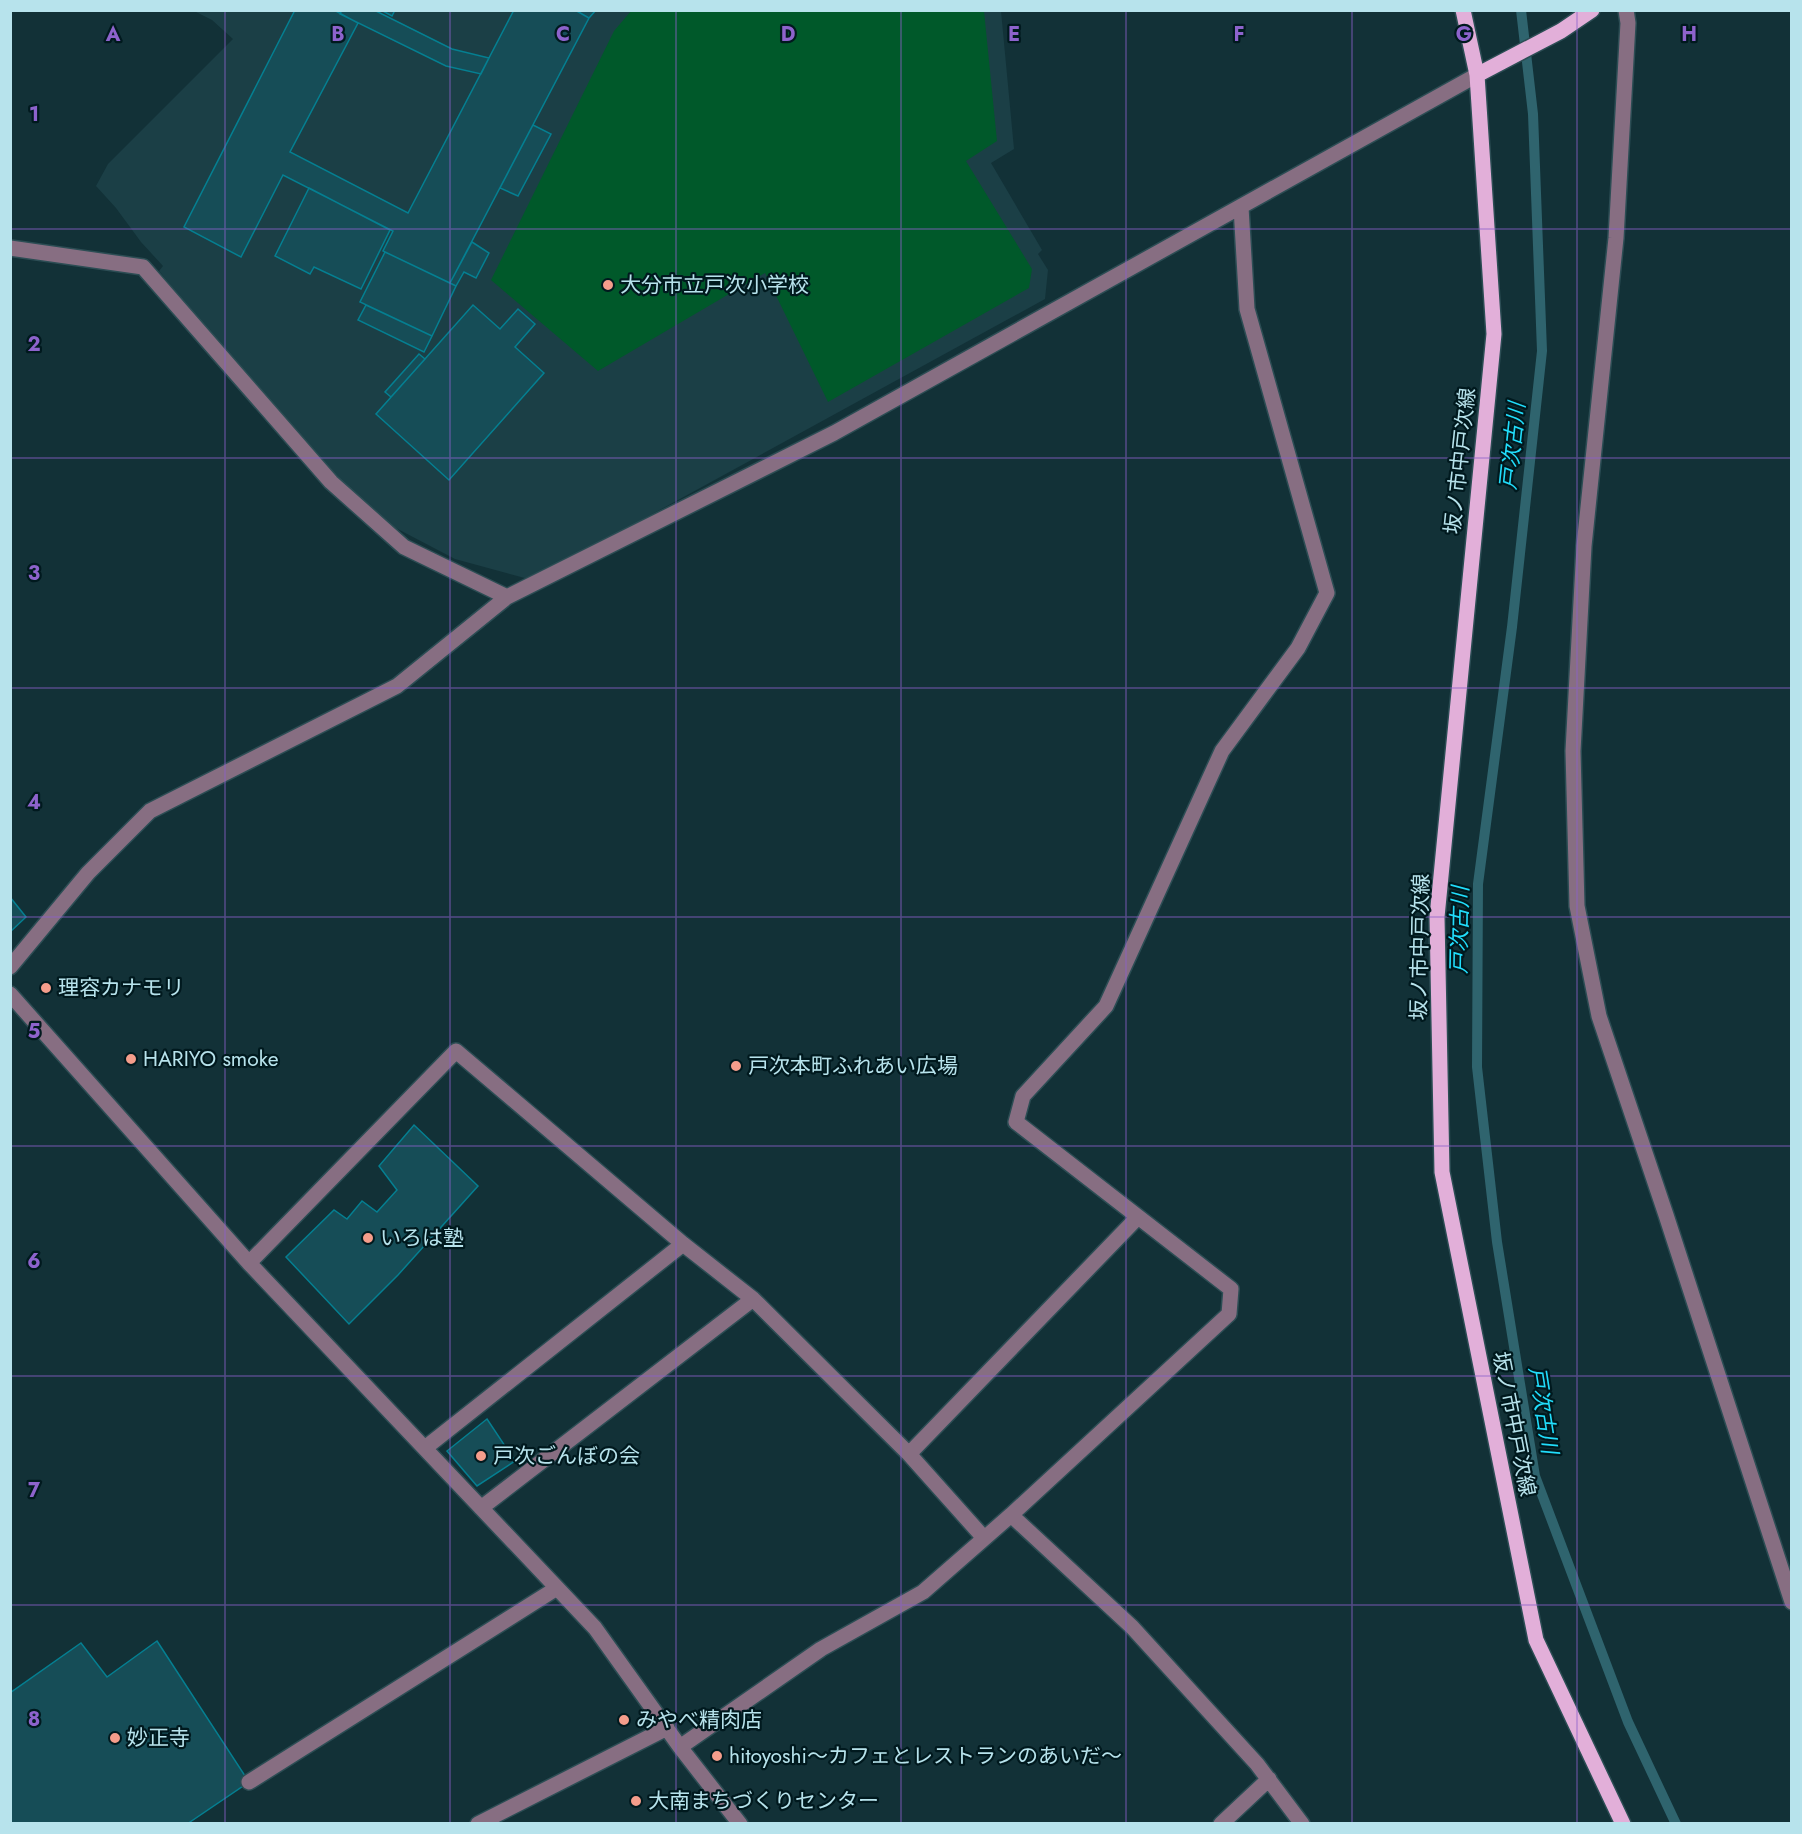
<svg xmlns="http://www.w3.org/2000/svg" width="1802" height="1834" viewBox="0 0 1802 1834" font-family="Jost,'Noto Sans JP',sans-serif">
<rect width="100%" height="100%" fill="#123137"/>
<path fill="#1b3f46" d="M194 11H1001L1014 149 991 163 1042 250 1038 254 1048 270 1045 299 532 580 455 559 390 525 323 472 159 271 163 266 141 242 116 208 96 186 108 164 233 39 212 20Z"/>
<path fill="#00592a" d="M631 11H984L997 141 966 161 1032 269 1029 288 828 402 765 273 598 371 491 280 614 31Z"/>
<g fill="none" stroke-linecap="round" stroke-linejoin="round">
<path stroke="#2f646e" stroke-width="10" d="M1521 10 1533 114 1542 351 1512 627 1478 884 1477 1067 1497 1242 1535 1476 1628 1722 1676 1824"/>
</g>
<path fill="#164d57" stroke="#057f91" stroke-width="1.5" d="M295 10H334L358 23 290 152 408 213 514 10H575L589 18 450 283 383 251 393 231 283 175 241 257 184 227Z
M342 10H374L452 49 489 58 481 74 446 66 340 14Z
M381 10H395L392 16Z
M575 10H596L589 18Z
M533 125 551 134 518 196 500 188Z
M309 188 390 230 361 289 314 267 310 274 275 256Z
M472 242 489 253 476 278 464 272 456 286 450 283Z
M385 252 456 286 432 336 360 302Z
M366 305 432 336 424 352 358 320Z
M473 305 500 329 518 309 535 324 515 347 544 373 449 480 376 414Z
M419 354 425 359 391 397 385 392Z
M10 897 26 917 10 932Z
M414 1125 478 1186 398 1275 349 1324 286 1257 334 1210 347 1219 362 1201 377 1212 397 1190 379 1166Z
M487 1419 515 1461 477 1486 447 1451Z
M157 1641 249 1782 187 1824H10V1693L81 1643 107 1677Z"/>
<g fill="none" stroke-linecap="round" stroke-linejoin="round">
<g stroke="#2c4d54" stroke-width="18">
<path id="minor" d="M1626 10 1628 23 1616 238 1584 546 1573 751 1577 906 1599 1016 1666 1215 1792 1602
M10 248 143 267 331 482 404 547 507 597
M10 967 88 873 150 811 397 686 507 597 834 433 1477 75
M10 994 249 1263 595 1628 680 1747 740 1824
M249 1263 456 1051 683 1244 753 1299 909 1454 984 1538
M425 1448 683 1244
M909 1454 1138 1217
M481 1508 753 1299
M1011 1515 1132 1627 1257 1764 1302 1824
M680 1747 821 1649 923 1592 1011 1515 1229 1314 1231 1289 1016 1122 1023 1096 1106 1006 1222 751 1298 648 1327 593 1247 309 1241 207
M249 1782 557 1588
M478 1824 667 1728
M1221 1824 1269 1779"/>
</g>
<g stroke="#2c4d54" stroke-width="18">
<path id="major" d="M1463 10 1477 75 1494 334 1437 917 1442 1172 1536 1640 1623 1824
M1477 75 1561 31 1592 10"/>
</g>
<use href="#minor" stroke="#876e82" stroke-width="15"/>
<use href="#major" stroke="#e2afd9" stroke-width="15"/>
</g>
<path fill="none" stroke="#8d63cc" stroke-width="1.5" stroke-opacity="0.55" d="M225 10V1824M450 10V1824M676 10V1824M901 10V1824M1126 10V1824M1352 10V1824M1577 10V1824M10 229H1792M10 458H1792M10 688H1792M10 917H1792M10 1146H1792M10 1376H1792M10 1605H1792"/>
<g fill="#f49d8b" stroke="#00191e" stroke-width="2">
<circle cx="608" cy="285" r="6"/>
<circle cx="46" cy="988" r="6"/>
<circle cx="131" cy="1059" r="6"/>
<circle cx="736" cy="1066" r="6"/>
<circle cx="368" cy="1238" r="6"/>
<circle cx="481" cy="1456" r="6"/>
<circle cx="624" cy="1720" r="6"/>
<circle cx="115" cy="1738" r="6"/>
<circle cx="717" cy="1756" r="6"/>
<circle cx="636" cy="1801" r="6"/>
</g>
<g text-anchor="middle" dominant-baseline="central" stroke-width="4.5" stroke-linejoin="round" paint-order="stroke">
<g font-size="21" fill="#b7e3ec" stroke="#00191e" text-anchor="start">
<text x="620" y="285">大分市立戸次小学校</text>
<text x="58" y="988">理容カナモリ</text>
<text x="143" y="1059">HARIYO smoke</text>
<text x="748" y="1066">戸次本町ふれあい広場</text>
<text x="380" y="1238">いろは塾</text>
<text x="493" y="1456">戸次ごんぼの会</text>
<text x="636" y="1720">みやべ精肉店</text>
<text x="127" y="1738">妙正寺</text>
<text x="729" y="1756">hitoyoshi～カフェとレストランのあいだ～</text>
<text x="648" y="1801">大南まちづくりセンター</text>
</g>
<g font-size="21" fill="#b7e3ec" stroke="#00191e">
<text transform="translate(1460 461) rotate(-84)">坂ノ市中戸次線</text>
<text transform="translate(1420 947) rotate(-89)">坂ノ市中戸次線</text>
<text transform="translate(1514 1424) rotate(79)">坂ノ市中戸次線</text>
</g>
<g font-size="22" font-style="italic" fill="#21ddfb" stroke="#00191e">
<text transform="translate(1512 446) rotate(-84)">戸次古川</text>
<text transform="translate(1459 930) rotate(-89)">戸次古川</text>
<text transform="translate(1544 1410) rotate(81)">戸次古川</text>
</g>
</g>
<g font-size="20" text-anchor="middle" font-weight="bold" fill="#8d63cc" stroke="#00191e" stroke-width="4.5" stroke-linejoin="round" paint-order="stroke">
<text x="113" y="41">A</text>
<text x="338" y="41">B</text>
<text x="563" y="41">C</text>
<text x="788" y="41">D</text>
<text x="1014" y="41">E</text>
<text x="1239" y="41">F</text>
<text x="1464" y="41">G</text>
<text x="1689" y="41">H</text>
<text x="34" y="121">1</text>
<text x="34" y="351">2</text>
<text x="34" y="580">3</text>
<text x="34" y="809">4</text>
<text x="34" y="1038">5</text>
<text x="34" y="1268">6</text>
<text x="34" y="1497">7</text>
<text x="34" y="1726">8</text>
</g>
<rect width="1802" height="1834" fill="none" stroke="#b7e3ec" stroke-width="24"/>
</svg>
